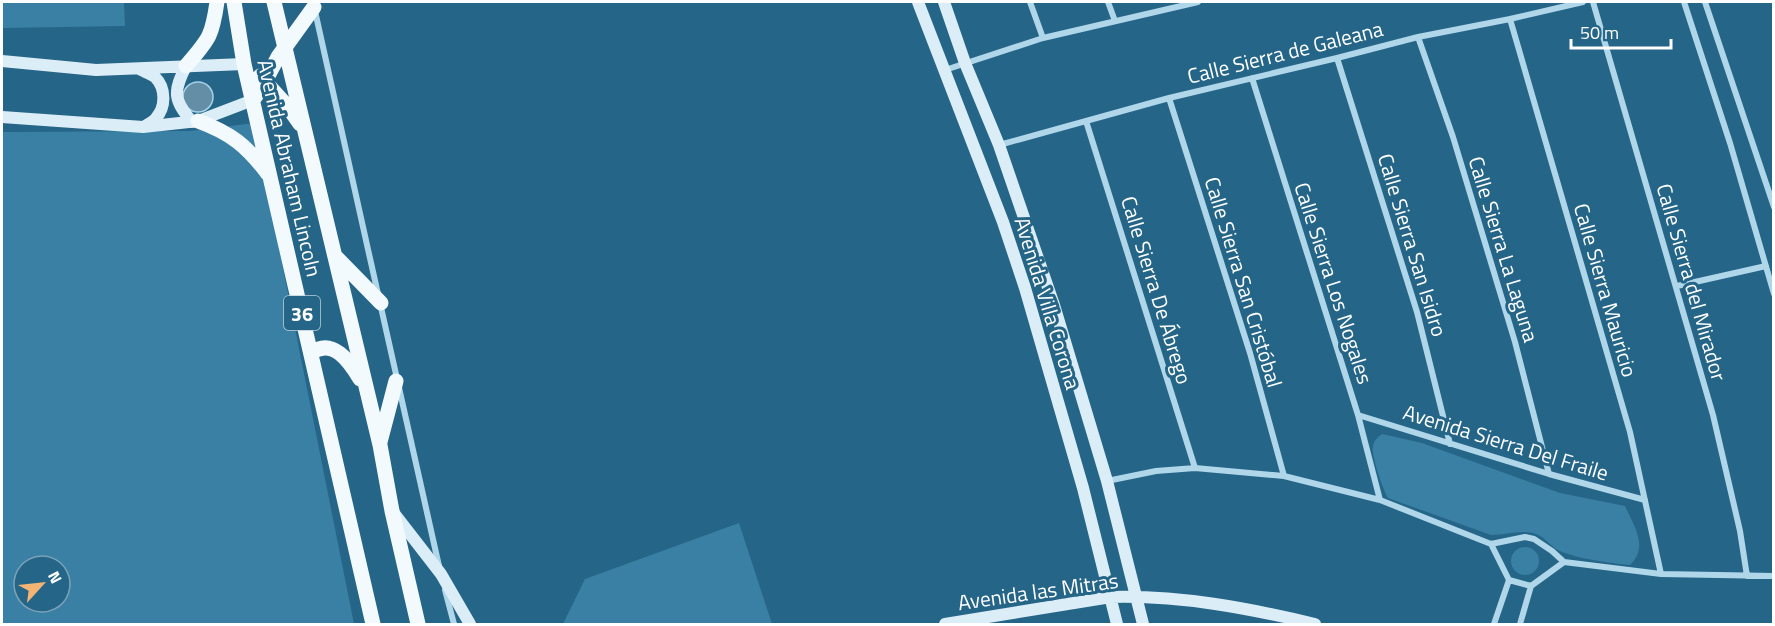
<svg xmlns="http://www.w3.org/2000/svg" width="1775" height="626" viewBox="0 0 1775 626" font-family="'Titillium Web',sans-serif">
<rect width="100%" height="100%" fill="#256587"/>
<path fill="#3980a4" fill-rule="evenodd" d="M2 2H124L125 26 2 28Z
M254 123 354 624H2V132L190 131ZM24 566H60V602H24Z
M1382 434 1422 443 1560 493 1625 506C1634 526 1649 547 1630 565 1610 563 1578 559 1560 551 1550 547 1544 535 1533 533 1520 530 1505 535 1491 535L1388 498C1383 489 1371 456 1373 446 1374 440 1378 437 1382 434Z
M739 523 772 624H563L585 579Z
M1511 561a14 14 0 1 1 28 0a14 14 0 1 1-28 0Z"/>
<path fill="#648ea5" stroke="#a5d3ea" stroke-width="1.5" d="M183 97a15 15 0 1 1 30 0a15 15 0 1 1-30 0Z"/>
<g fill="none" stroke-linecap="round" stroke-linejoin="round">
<path stroke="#b0d6e9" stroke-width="6" d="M1030 2 1043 38
M1108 2 1115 21
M1593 2 1713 415 1740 531 1747 576
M1684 2 1730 143 1774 294
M1705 2 1774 207
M315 11C357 196 396 381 439 566
M1510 19 1630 432 1661 574
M1418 37 1453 137 1515 342 1549 474
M1337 58 1417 312 1450 444
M945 70 1043 38 1198 2
M1252 78 1358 415 1380 500
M1169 98 1250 353 1284 476
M1086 121 1195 468
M999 145 1169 98 1337 58 1418 37 1510 19 1583 2
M1677 286 1766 266
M1358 415 1549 474 1645 500
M1107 481 1156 471 1195 468 1284 476 1380 500 1491 544 1525 537 1534 539 1552 551 1564 562 1661 574 1774 576
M1491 544 1509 580 1494 624
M1509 580 1531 586
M445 590 454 624
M1520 624 1531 586 1564 562"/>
<path stroke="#dbedf7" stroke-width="12" d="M918 2 1003 222 1025 288 1083 488 1117 624
M944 2 965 63 999 145 1054 305 1107 481 1143 624
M2 61 96 70 244 64
M186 66C173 92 173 99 192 122
M141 70C145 72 151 74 155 77 166 88 166 107 156 118 153 122 148 124 144 127
M2 117 143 127 198 121 253 100
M393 512 441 574 470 624
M945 624 1111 597C1179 595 1248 608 1315 624"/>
<path stroke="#f3fafe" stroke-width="15" d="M234 2 244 64 373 624
M274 2 380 445 392 511 418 624
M186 66C209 39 212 37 217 2
M260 76 288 107 300 124
M253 100 262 87 278 57 314 7
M198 121C231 133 247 146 268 174
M337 258 381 303
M311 353C333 337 350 362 360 379
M380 442 396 381"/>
</g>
<g text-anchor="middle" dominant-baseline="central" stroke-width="6" stroke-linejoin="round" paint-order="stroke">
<rect fill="#256587" stroke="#bed1db" stroke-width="1.5" x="284" y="296" width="36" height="34" rx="4.5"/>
<g font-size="20" font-weight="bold" fill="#fff">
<text x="302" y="313">36</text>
</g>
<g font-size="21" fill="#fff" stroke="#256587">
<text transform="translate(1285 52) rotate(-14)">Calle Sierra de Galeana</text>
<text transform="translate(290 168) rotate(77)">Avenida Abraham Lincoln</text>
<text transform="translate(1413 245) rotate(73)">Calle Sierra San Isidro</text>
<text transform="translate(1504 249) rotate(73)">Calle Sierra La Laguna</text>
<text transform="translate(1244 282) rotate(73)">Calle Sierra San Cristóbal</text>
<text transform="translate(1692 282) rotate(74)">Calle Sierra del Mirador</text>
<text transform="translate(1334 283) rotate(72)">Calle Sierra Los Nogales</text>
<text transform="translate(1157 290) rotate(73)">Calle Sierra De Ábrego</text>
<text transform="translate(1606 290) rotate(74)">Calle Sierra Mauricio</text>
<text transform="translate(1048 303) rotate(73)">Avenida Villa Corona</text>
<text transform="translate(1506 442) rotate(17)">Avenida Sierra Del Fraile</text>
<text transform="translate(1038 591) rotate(-8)">Avenida las Mitras</text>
</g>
</g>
<rect width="1775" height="626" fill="none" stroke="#ffffff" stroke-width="6"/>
<g transform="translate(42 584) rotate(63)"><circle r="28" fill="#256587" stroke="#7ca3b7" stroke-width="1.5"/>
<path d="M0-4.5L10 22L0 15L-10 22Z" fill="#f3b474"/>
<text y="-9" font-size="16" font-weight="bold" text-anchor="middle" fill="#ffffff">N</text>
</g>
<path d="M1571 39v9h100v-9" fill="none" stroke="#ffffff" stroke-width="3"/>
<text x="1580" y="39" font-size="18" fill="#ffffff" stroke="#256587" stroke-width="4.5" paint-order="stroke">50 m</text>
</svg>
